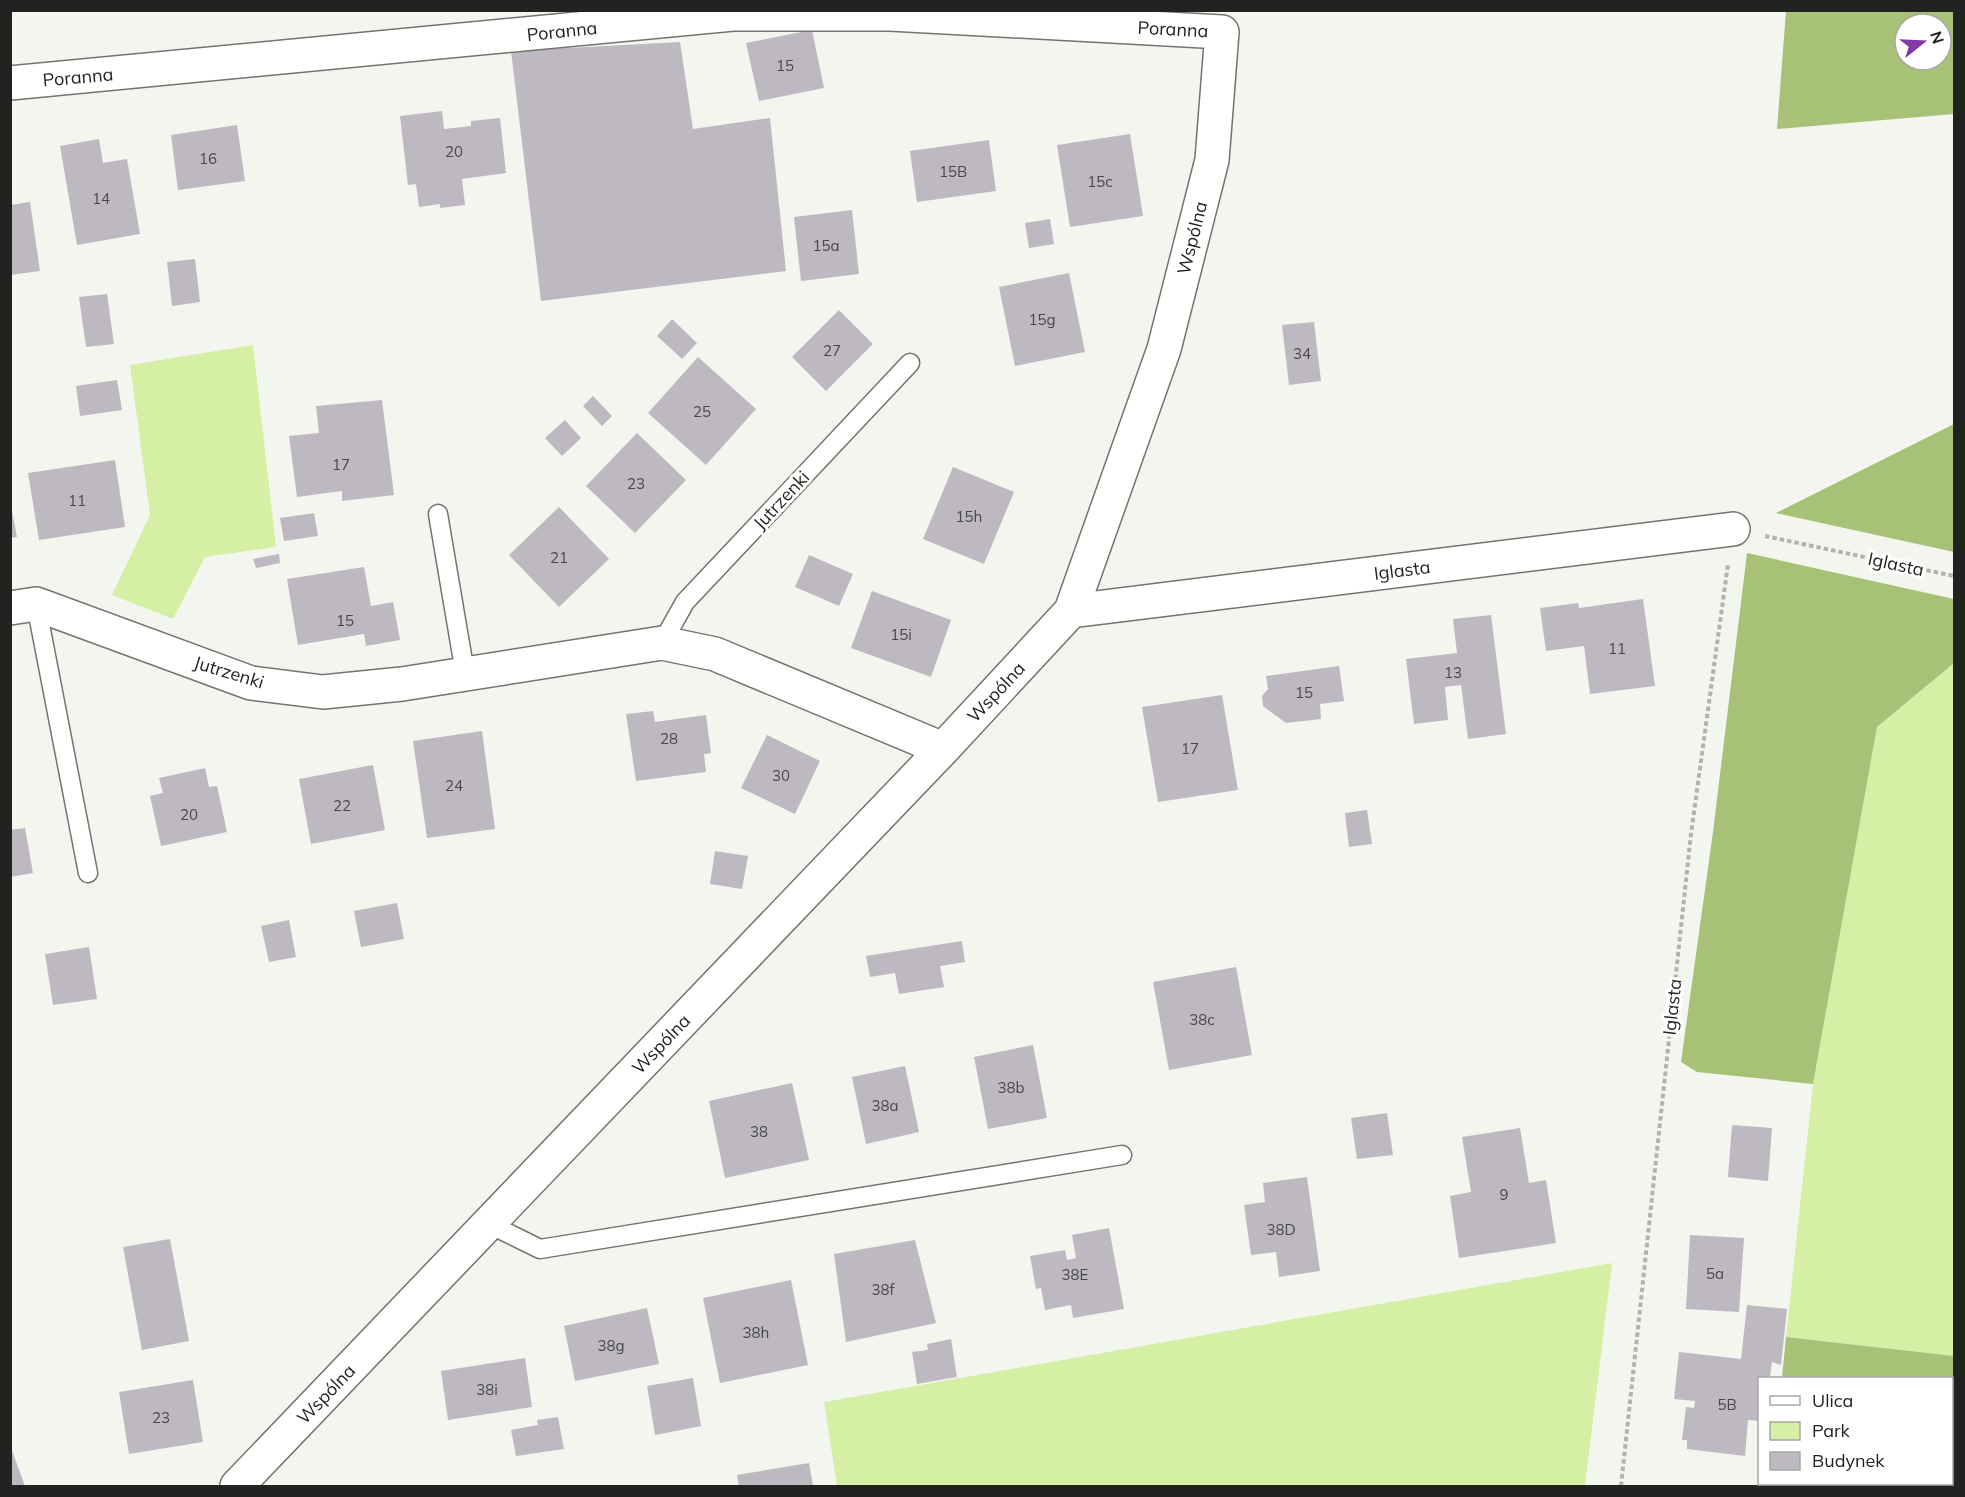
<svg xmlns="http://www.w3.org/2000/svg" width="1965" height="1497" viewBox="0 0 1965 1497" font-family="Mulish,sans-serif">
<rect width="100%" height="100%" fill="#f3f6ee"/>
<path fill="#d5f0a5" d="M253 345 276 547 205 557 173 619 112 595 150 515 130 365Z
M1954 663V1356L1786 1337 1813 1084 1877 727Z
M1612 1263 1585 1486H837L824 1402Z"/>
<path fill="#a7c177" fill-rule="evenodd" d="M1786 11H1954V114L1777 129ZM1905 24H1941V60H1905Z
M1954 424V552L1776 513Z
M1747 553 1954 599V663L1877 727 1813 1084 1697 1072 1681 1062 1713 832Z
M1786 1337 1954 1356V1486H1772V1484H1952V1378H1782Z"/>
<path fill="#beb9c1" d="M812 30 824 88 759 101 746 43Z
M680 42 693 129 770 118 786 271 541 301 511 51Z
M442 111 444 129 471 126V121L500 118 506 173 462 179 465 205 440 208V204L419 207 416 184 408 185 400 116Z
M237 125 245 181 178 190 171 135Z
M1130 134 1143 216 1070 227 1057 145Z
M99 139 103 163 127 159 140 234 77 245 60 146Z
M989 140 996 191 917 202 910 151Z
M30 202 40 271 10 275V205Z
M852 210 859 274 801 281 794 217Z
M1050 219 1054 244 1029 248 1025 223Z
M195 259 200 302 172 306 167 262Z
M1069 273 1085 352 1015 366 999 287Z
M107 294 114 344 86 347 79 297Z
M839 310 873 344 826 391 792 357Z
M672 319 697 343 682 359 657 336Z
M1314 322 1321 381 1289 385 1282 325Z
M698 357 756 409 706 465 648 413Z
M117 380 122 410 80 416 76 386Z
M593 396 612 416 602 426 583 406Z
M382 400 394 495 342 501V491L297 497 289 436 319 433 316 406Z
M565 420 581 438 562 456 545 438Z
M637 433 686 480 635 533 586 486Z
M115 460 125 527 39 540 28 473Z
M953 467 1014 492 984 564 923 539Z
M10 501 17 537 10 538Z
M559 507 609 559 559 607 509 555Z
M314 513 318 536 284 541 280 518Z
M279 554 280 563 256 568 253 559Z
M809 555 853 574 839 606 795 587Z
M364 567 371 606 393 602 400 640 366 646 364 634 298 645 287 579Z
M872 591 951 620 931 677 851 648Z
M1643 599 1655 686 1590 694 1584 646 1546 651 1540 608 1578 603 1579 608Z
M1491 615 1506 734 1468 739 1461 685 1445 687 1448 720 1414 724 1406 659 1457 653 1453 619Z
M1339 666 1344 701 1320 704 1321 719 1286 723 1263 706 1262 696 1268 689 1266 676Z
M1222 695 1238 790 1158 802 1142 707Z
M653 711 655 722 706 715 711 753 704 754 706 772 636 781 626 714Z
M482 731 495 829 427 838 413 741Z
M767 735 820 761 795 814 741 788Z
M373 765 385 830 311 844 299 779Z
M205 768 209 787 217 786 227 832 161 846 150 796 163 793 159 778Z
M1367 810 1372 844 1349 847 1345 813Z
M25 828 33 873 10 877V830Z
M715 851 748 856 742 889 710 884Z
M397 903 404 939 361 947 354 911Z
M289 920 296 957 269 962 261 926Z
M962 941 965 962 940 966 944 987 899 994 895 973 870 977 866 956Z
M89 947 97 999 53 1005 45 954Z
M1236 967 1252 1055 1169 1070 1153 982Z
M1033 1045 1047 1118 988 1129 974 1057Z
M905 1066 919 1132 866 1144 852 1077Z
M792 1083 809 1160 725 1178 709 1101Z
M1387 1113 1393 1155 1357 1159 1351 1118Z
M1732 1125 1772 1128 1768 1181 1728 1177Z
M1520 1128 1529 1183 1546 1180 1556 1243 1459 1258 1450 1196 1471 1192 1462 1137Z
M1307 1177 1320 1271 1279 1277 1276 1252 1251 1255 1244 1205 1265 1202 1263 1183Z
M1109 1228 1124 1309 1073 1318 1071 1305 1045 1310 1041 1288 1036 1289 1030 1256 1065 1250 1067 1260 1076 1258 1072 1235Z
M1690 1235 1744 1238 1739 1312 1686 1309Z
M170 1239 189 1341 142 1350 123 1247Z
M915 1240 936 1323 846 1342 834 1254Z
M791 1280 808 1365 720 1383 703 1298Z
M1747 1305 1787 1309 1781 1365 1772 1362 1770 1378H1760V1421L1748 1420 1745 1456 1687 1449V1440H1682L1686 1407 1694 1408 1695 1401 1674 1399 1679 1352 1741 1359Z
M647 1308 659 1364 575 1381 564 1326Z
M951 1339 957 1377 917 1384 912 1352 928 1350 927 1344Z
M525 1358 532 1407 448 1420 441 1371Z
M693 1378 701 1426 655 1435 647 1386Z
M193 1380 203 1442 129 1454 119 1392Z
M558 1417 564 1449 516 1456 511 1430 538 1425 537 1420Z
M10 1448H11L25 1486H10Z
M809 1463 813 1486H739L737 1475Z"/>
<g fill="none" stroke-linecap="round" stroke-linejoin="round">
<g stroke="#72756e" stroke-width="21">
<path id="lane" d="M438 514 465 673
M36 604 88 873
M662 643 685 602 910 363
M489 1224 540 1249 1122 1155"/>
</g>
<g stroke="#72756e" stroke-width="36">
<path id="street" d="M10 83 733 14H890L1222 32 1212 160 1164 349 1071 611 943 749 237 1486
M10 608 36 604 251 683 323 692 402 684 662 643 715 654 943 749
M1071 611 1733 529"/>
</g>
<path stroke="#b1b4ad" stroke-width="4" stroke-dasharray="4.5 3" stroke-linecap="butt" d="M1765 536 1954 576
M1621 1486 1691 834 1728 564"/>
<use href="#lane" stroke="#fff" stroke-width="18"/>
<use href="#street" stroke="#fff" stroke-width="33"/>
</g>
<g text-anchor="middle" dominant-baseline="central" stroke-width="6" stroke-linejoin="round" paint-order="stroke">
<g font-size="15" fill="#484848">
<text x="785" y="65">15</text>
<text x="454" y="151">20</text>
<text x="208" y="158">16</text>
<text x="953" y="171">15B</text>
<text x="1100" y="181">15c</text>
<text x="101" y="198">14</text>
<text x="826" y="245">15a</text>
<text x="1042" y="319">15g</text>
<text x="832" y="350">27</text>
<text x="1302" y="353">34</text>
<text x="702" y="411">25</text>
<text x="341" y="464">17</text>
<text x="636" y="483">23</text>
<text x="77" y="500">11</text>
<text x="969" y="516">15h</text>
<text x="559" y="557">21</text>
<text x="345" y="620">15</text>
<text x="901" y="634">15i</text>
<text x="1617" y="648">11</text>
<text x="1453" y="672">13</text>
<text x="1304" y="692">15</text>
<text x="669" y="738">28</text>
<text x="1190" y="748">17</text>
<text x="781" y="775">30</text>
<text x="454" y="785">24</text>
<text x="342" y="805">22</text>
<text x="189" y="814">20</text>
<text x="1202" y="1019">38c</text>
<text x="1011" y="1087">38b</text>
<text x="885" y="1105">38a</text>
<text x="759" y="1131">38</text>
<text x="1504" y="1194">9</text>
<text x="1281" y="1229">38D</text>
<text x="1715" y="1273">5a</text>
<text x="1075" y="1274">38E</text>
<text x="883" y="1289">38f</text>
<text x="756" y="1332">38h</text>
<text x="611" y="1345">38g</text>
<text x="487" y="1389">38i</text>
<text x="1727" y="1404">5B</text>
<text x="161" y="1417">23</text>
</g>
<g font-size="18" fill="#212320" stroke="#fff">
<text transform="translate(1173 29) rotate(3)">Poranna</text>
<text transform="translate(562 31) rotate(-6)">Poranna</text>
<text transform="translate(78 77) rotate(-5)">Poranna</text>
<text transform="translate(1192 238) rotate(-76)">Wspólna</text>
<text transform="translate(781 500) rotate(-47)">Jutrzenki</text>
<text transform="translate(1896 564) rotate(12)">Iglasta</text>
<text transform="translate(1402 570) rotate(-7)">Iglasta</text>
<text transform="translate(229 672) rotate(17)">Jutrzenki</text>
<text transform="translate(996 692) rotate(-47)">Wspólna</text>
<text transform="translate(1672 1007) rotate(-84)">Iglasta</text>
<text transform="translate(661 1044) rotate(-46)">Wspólna</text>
<text transform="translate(326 1394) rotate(-46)">Wspólna</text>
</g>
</g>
<rect width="1965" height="1497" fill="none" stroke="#212320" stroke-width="24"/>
<rect x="1758" y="1377" width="195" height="108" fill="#ffffff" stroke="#a6a7a6" stroke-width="1.5"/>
<rect x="1770" y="1396" width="30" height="9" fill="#ffffff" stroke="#a6a7a6" stroke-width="1.5"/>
<text x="1812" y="1407" font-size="18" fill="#212320">Ulica</text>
<rect x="1770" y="1422" width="30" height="18" fill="#d5f0a5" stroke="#a6a7a6" stroke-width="1.5"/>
<text x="1812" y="1437" font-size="18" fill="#212320">Park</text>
<rect x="1770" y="1452" width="30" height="18" fill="#beb9c1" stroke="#a6a7a6" stroke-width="1.5"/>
<text x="1812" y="1467" font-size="18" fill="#212320">Budynek</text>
<g transform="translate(1923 42) rotate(72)"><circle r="28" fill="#ffffff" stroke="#a6a7a6" stroke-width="1.5"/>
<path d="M0-4.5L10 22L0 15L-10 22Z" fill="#8338aa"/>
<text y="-9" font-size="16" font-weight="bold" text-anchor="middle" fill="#212320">N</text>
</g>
</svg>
